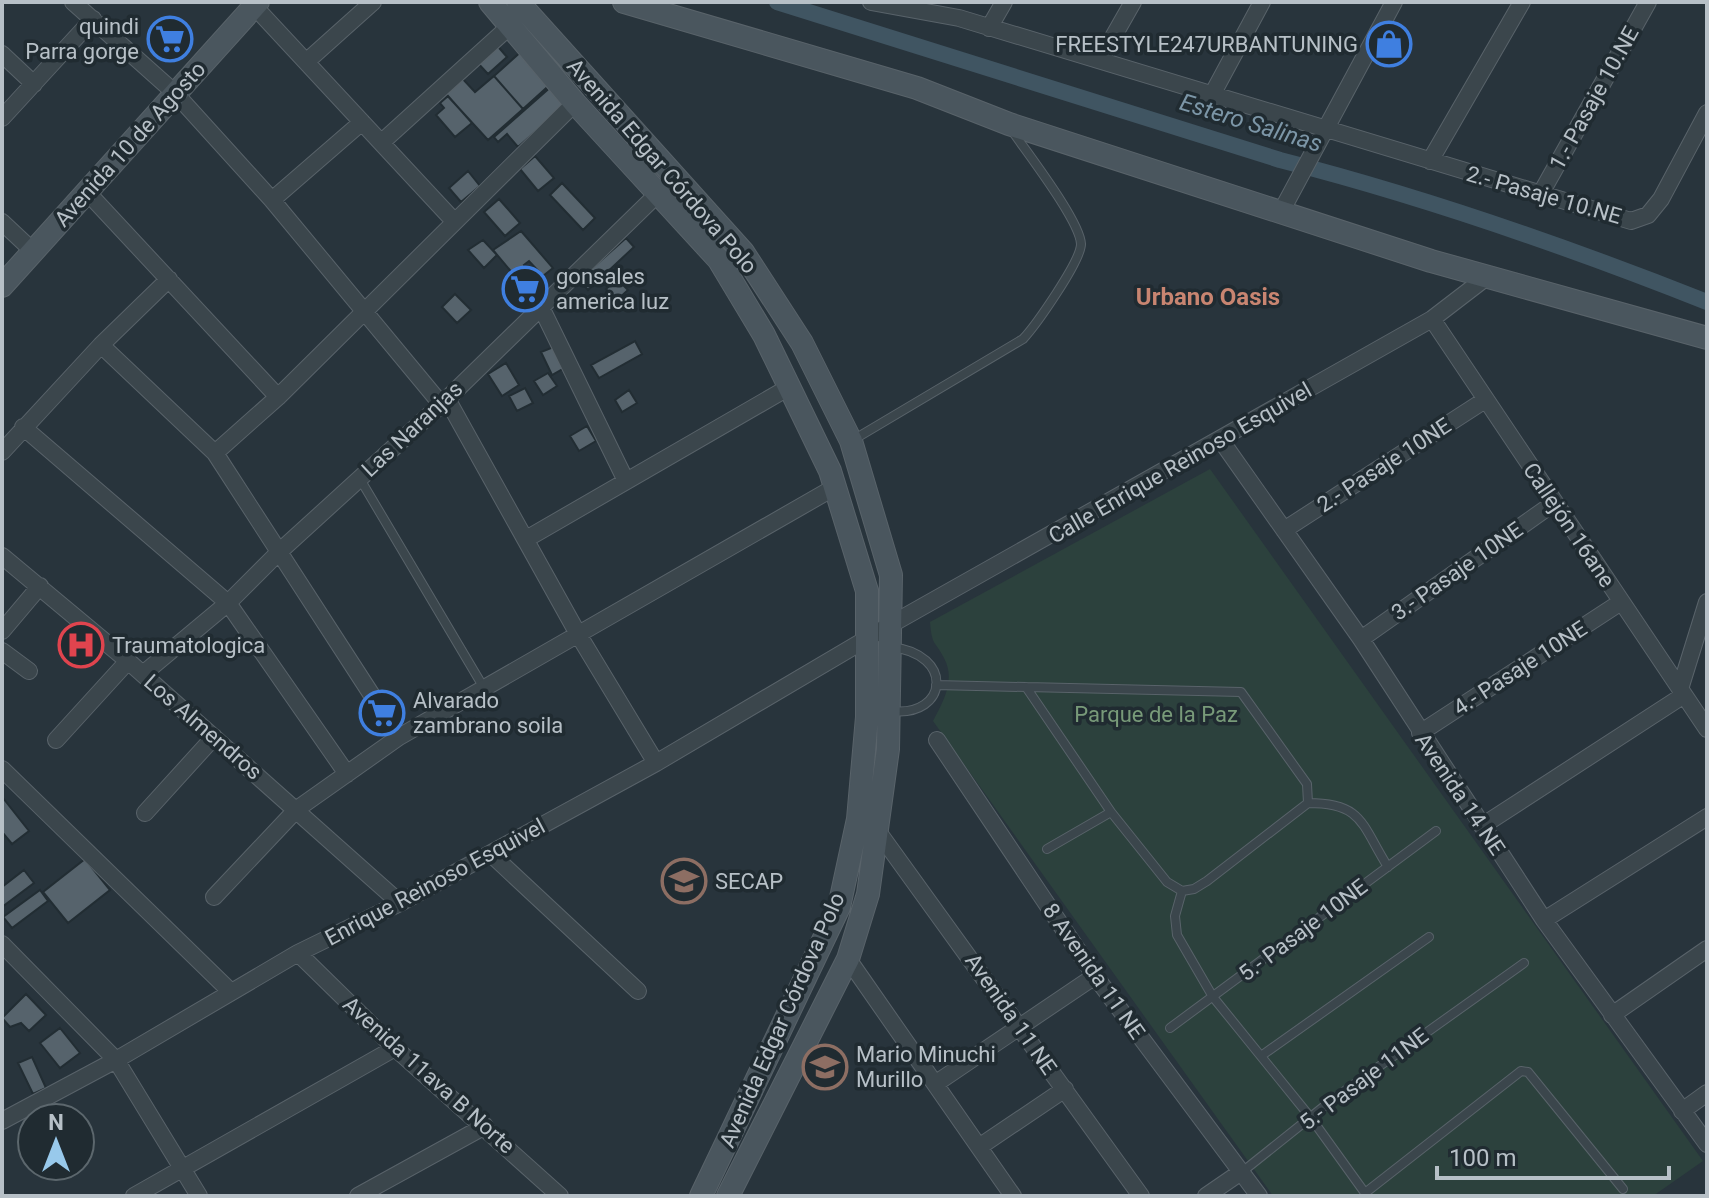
<svg xmlns="http://www.w3.org/2000/svg" width="1709" height="1198" viewBox="0 0 1709 1198" font-family="Roboto,sans-serif">
<rect width="100%" height="100%" fill="#28343c"/>
<path fill="#2c413d" d="M1210 469 1703 1161 1653 1196H1273L933 721C943 702 956 680 944 658 935 640 932 647 930 622Z"/>
<g fill="none" stroke-linecap="round" stroke-linejoin="round">
<path stroke="#405562" stroke-width="16" d="M777 2 1280 160C1425 197 1568 247 1707 302"/>
</g>
<path fill="#56636c" stroke="#222d33" stroke-width="2" d="M494 42 507 57 488 74 475 60Z
M524 49 554 81 523 109 494 76Z
M494 76 523 109 488 140 444 92 461 77 475 92Z
M553 85 568 103 518 147 507 134 498 142 494 137Z
M448 96 472 123 455 137 436 115 444 108 440 103Z
M535 156 554 178 538 191 520 169Z
M468 171 480 186 461 202 449 188Z
M562 183 595 218 583 230 550 195Z
M499 199 520 223 505 236 484 212Z
M521 231 553 268 543 276 529 261 524 265 541 285 530 294 493 250Z
M626 238 634 247 588 290 579 280Z
M483 240 497 255 484 268 468 250Z
M617 279 628 290 616 301 606 289Z
M455 294 471 310 457 323 442 307Z
M635 341 642 354 599 378 591 365Z
M556 346 566 367 552 375 541 352Z
M506 363 519 385 502 396 488 374Z
M548 373 557 386 543 395 534 381Z
M525 388 533 403 517 411 509 396Z
M629 390 637 403 622 412 615 400Z
M587 426 596 441 579 451 570 436Z
M3 798 29 831 12 844 2 832Z
M85 859 110 890 68 923 43 892Z
M24 870 34 883 2 907V887Z
M40 890 48 901 12 928 3 917Z
M26 994 46 1015 29 1031 21 1023 10 1027 2 1018Z
M60 1028 80 1053 60 1068 40 1043Z
M32 1057 46 1088 33 1094 18 1063Z"/>
<g fill="none" stroke-linecap="round" stroke-linejoin="round">
<g stroke="#59636a" stroke-width="10">
<path id="lane" d="M853 440 1023 339C1036 325 1081 261 1081 244 1080 221 1028 154 1013 132
M360 479 484 688
M891 647C955 654 948 717 892 711
M936 685 1241 692 1307 784 1308 803
M1026 687 1111 812
M1308 803C1363 803 1361 824 1388 867
M1047 849 1111 812 1167 882 1182 891
M1182 891 1175 916 1177 935 1213 997 1311 1118 1365 1193 1521 1071 1528 1072 1623 1189
M1182 891 1194 889 1207 881 1308 803
M1170 1028 1436 831
M1261 1056 1429 937
M1242 1172 1332 1100 1524 963"/>
</g>
<g stroke="#59636a" stroke-width="18">
<path id="street" d="M73 2 175 93 272 200 441 404
M871 2 959 18 1631 221 1648 215 1661 199 1707 113
M254 6 453 220
M989 28 1004 2
M2 54 34 84
M1100 60 1133 2
M306 62 373 2
M1213 93 1262 2
M2 118 93 19
M382 142 510 26
M1430 161 1522 2
M88 193 278 397
M1540 195 1648 2
M272 200 362 122
M1282 210 1394 2
M2 222 34 252
M540 305 626 481
M1432 319 1707 729
M101 345 215 453 399 737
M447 399 578 634 656 763
M23 427 228 603 347 774
M1220 439 1361 639 1544 920 1707 1144
M2 452 101 345 169 279
M215 453 278 397 575 103
M1284 530 1485 400
M528 538 791 386
M2 556 128 661 400 903
M2 631 40 586
M1361 639 1554 503
M2 651 29 671
M143 674 228 603 279 552 447 399 675 177
M1680 689 1707 602
M1420 733 1621 602
M56 740 128 661
M937 740 1095 976 1259 1196
M2 769 230 991
M145 813 214 737
M1482 826 1684 695
M879 833 1141 1196
M491 854 638 991
M214 897 297 809 399 737 835 487
M1544 920 1707 817
M2 944 116 1060 199 1196
M298 953 395 1048 560 1196
M848 959 1013 1196
M1612 1015 1707 949
M935 1084 1095 976
M1682 1111 1707 1093
M2 1121 116 1060 298 953 400 903 656 763 890 625 1432 319 1488 276
M979 1147 1065 1089
M134 1196 395 1048
M358 1196 485 1126
M1206 1196 1241 1172"/>
</g>
<g stroke="#59636a" stroke-width="24">
<path id="secondary" d="M490 2 575 103 719 260 764 335 830 471 867 591V717L858 819 839 907 701 1196
M518 2 743 252 802 343 851 441 891 575 888 749 868 894 848 959 728 1196
M624 2 917 88 1009 124 1431 261 1707 338
M2 286 258 2"/>
</g>
<use href="#lane" stroke="#3b464c" stroke-width="8"/>
<use href="#street" stroke="#3b464c" stroke-width="16"/>
<use href="#secondary" stroke="#4a565e" stroke-width="22"/>
</g>
<defs>
<g id="supermarket-ring" transform="scale(2.3)"><circle r="9.5" fill="#202b31" stroke="#3f7fe0" stroke-width="1.5"/><path d="M-6-5.5h2.5l.6 2H6L4.5 2H-2.5L-4.4-4H-6ZM-1.5 3.2a1.3 1.3 0 1 0 .1 0ZM3 3.2a1.3 1.3 0 1 0 .1 0Z" fill="#3f7fe0"/></g>
<g id="shop-ring" transform="scale(2.3)"><circle r="9.5" fill="#202b31" stroke="#3f7fe0" stroke-width="1.5"/><path d="M-5-2.5h2.3a2.7 3.5 0 0 1 5.4 0H5L5.5 6h-11ZM-1.5-2.5h3a1.5 2.3 0 0 0-3 0Z" fill="#3f7fe0"/></g>
<g id="hospital-ring" transform="scale(2.3)"><circle r="9.5" fill="#202b31" stroke="#e0444e" stroke-width="1.5"/><path d="M-5-5h3v3.5h4V-5h3V5h-3V1.5h-4V5h-3Z" fill="#e0444e"/></g>
<g id="university-ring" transform="scale(2.3)"><circle r="9.5" fill="#202b31" stroke="#8d6e63" stroke-width="1.5"/><path d="M0-5L7-2L0 1L-7-2ZM-4 1L0 2.5L4 1V4Q0 6-4 4Z" fill="#8d6e63"/></g>
<g id="school-ring" transform="scale(2.3)"><circle r="9.5" fill="#202b31" stroke="#8d6e63" stroke-width="1.5"/><path d="M0-5L7-2L0 1L-7-2ZM-4 1L0 2.5L4 1V4Q0 6-4 4Z" fill="#8d6e63"/></g>
</defs>
<g fill-rule="evenodd">
<use href="#supermarket-ring" x="170" y="39"/>
<use href="#shop-ring" x="1389" y="44"/>
<use href="#supermarket-ring" x="525" y="289"/>
<use href="#hospital-ring" x="81" y="645"/>
<use href="#supermarket-ring" x="382" y="713"/>
<use href="#university-ring" x="684" y="881"/>
<use href="#school-ring" x="825" y="1067"/>
</g>
<g text-anchor="middle" dominant-baseline="central" stroke-width="7" stroke-linejoin="round" paint-order="stroke">
<g font-size="22" fill="#b7c0c7" stroke="#202b31" text-anchor="start">
<text x="139" y="26" text-anchor="end">quindi<tspan x="139" dy="25">Parra gorge</tspan></text>
<text x="1358" y="44" text-anchor="end">FREESTYLE247URBANTUNING</text>
<text x="556" y="276">gonsales<tspan x="556" dy="25">america luz</tspan></text>
<text x="112" y="645">Traumatologica</text>
<text x="413" y="700">Alvarado<tspan x="413" dy="25">zambrano soila</tspan></text>
<text x="715" y="881">SECAP</text>
<text x="856" y="1054">Mario Minuchi<tspan x="856" dy="25">Murillo</tspan></text>
</g>
<g font-size="22" fill="#b7c0c7" stroke="#202b31">
<text transform="translate(1594 98) rotate(-61)">1.- Pasaje 10.NE</text>
<text transform="translate(130 144) rotate(-48)">Avenida 10 de Agosto</text>
<text transform="translate(662 166) rotate(49)">Avenida Edgar Córdova Polo</text>
<text transform="translate(1544 195) rotate(16)">2.- Pasaje 10.NE</text>
<text transform="translate(412 429) rotate(-43)">Las Naranjas</text>
<text transform="translate(1180 463) rotate(-30)">Calle Enrique Reinoso Esquivel</text>
<text transform="translate(1384 465) rotate(-33)">2.- Pasaje 10NE</text>
<text transform="translate(1569 525) rotate(56)">Callejón 16ane</text>
<text transform="translate(1457 571) rotate(-35)">3.- Pasaje 10NE</text>
<text transform="translate(1520 668) rotate(-33)">4.- Pasaje 10NE</text>
<text transform="translate(203 727) rotate(41)">Los Almendros</text>
<text transform="translate(1460 794) rotate(56)">Avenida 14 NE</text>
<text transform="translate(435 882) rotate(-28)">Enrique Reinoso Esquivel</text>
<text transform="translate(1303 930) rotate(-37)">5.- Pasaje 10NE</text>
<text transform="translate(1094 971) rotate(55)">8 Avenida 11 NE</text>
<text transform="translate(1011 1014) rotate(55)">Avenida 11 NE</text>
<text transform="translate(782 1020) rotate(-66)">Avenida Edgar Córdova Polo</text>
<text transform="translate(429 1075) rotate(42)">Avenida 11ava B Norte</text>
<text transform="translate(1364 1079) rotate(-37)">5.- Pasaje 11NE</text>
</g>
<g font-size="22" fill="#789a79" stroke="#202b31">
<text x="1156" y="714">Parque de la Paz</text>
</g>
<g font-size="24" font-style="italic" fill="#7c96a7" stroke="#202b31">
<text transform="translate(1251 123) rotate(17)">Estero Salinas</text>
</g>
<g font-size="24" font-weight="bold" fill="#c88571" stroke="#202b31">
<text x="1208" y="297">Urbano Oasis</text>
</g>
</g>
<rect width="1709" height="1198" fill="none" stroke="#b7c0c7" stroke-width="8"/>
<g transform="translate(56 1142)"><circle r="38" fill="#202b31" stroke="#5c676d" stroke-width="2"/>
<path d="M0-6L14 30L0 20L-14 30Z" fill="#98c9eb"/>
<text y="-12" font-size="22" font-weight="bold" text-anchor="middle" fill="#b7c0c7">N</text>
</g>
<path d="M1437 1166v12h232v-12" fill="none" stroke="#b7c0c7" stroke-width="4"/>
<text x="1449" y="1166" font-size="24" fill="#b7c0c7" stroke="#202b31" stroke-width="6" paint-order="stroke">100 m</text>
</svg>
